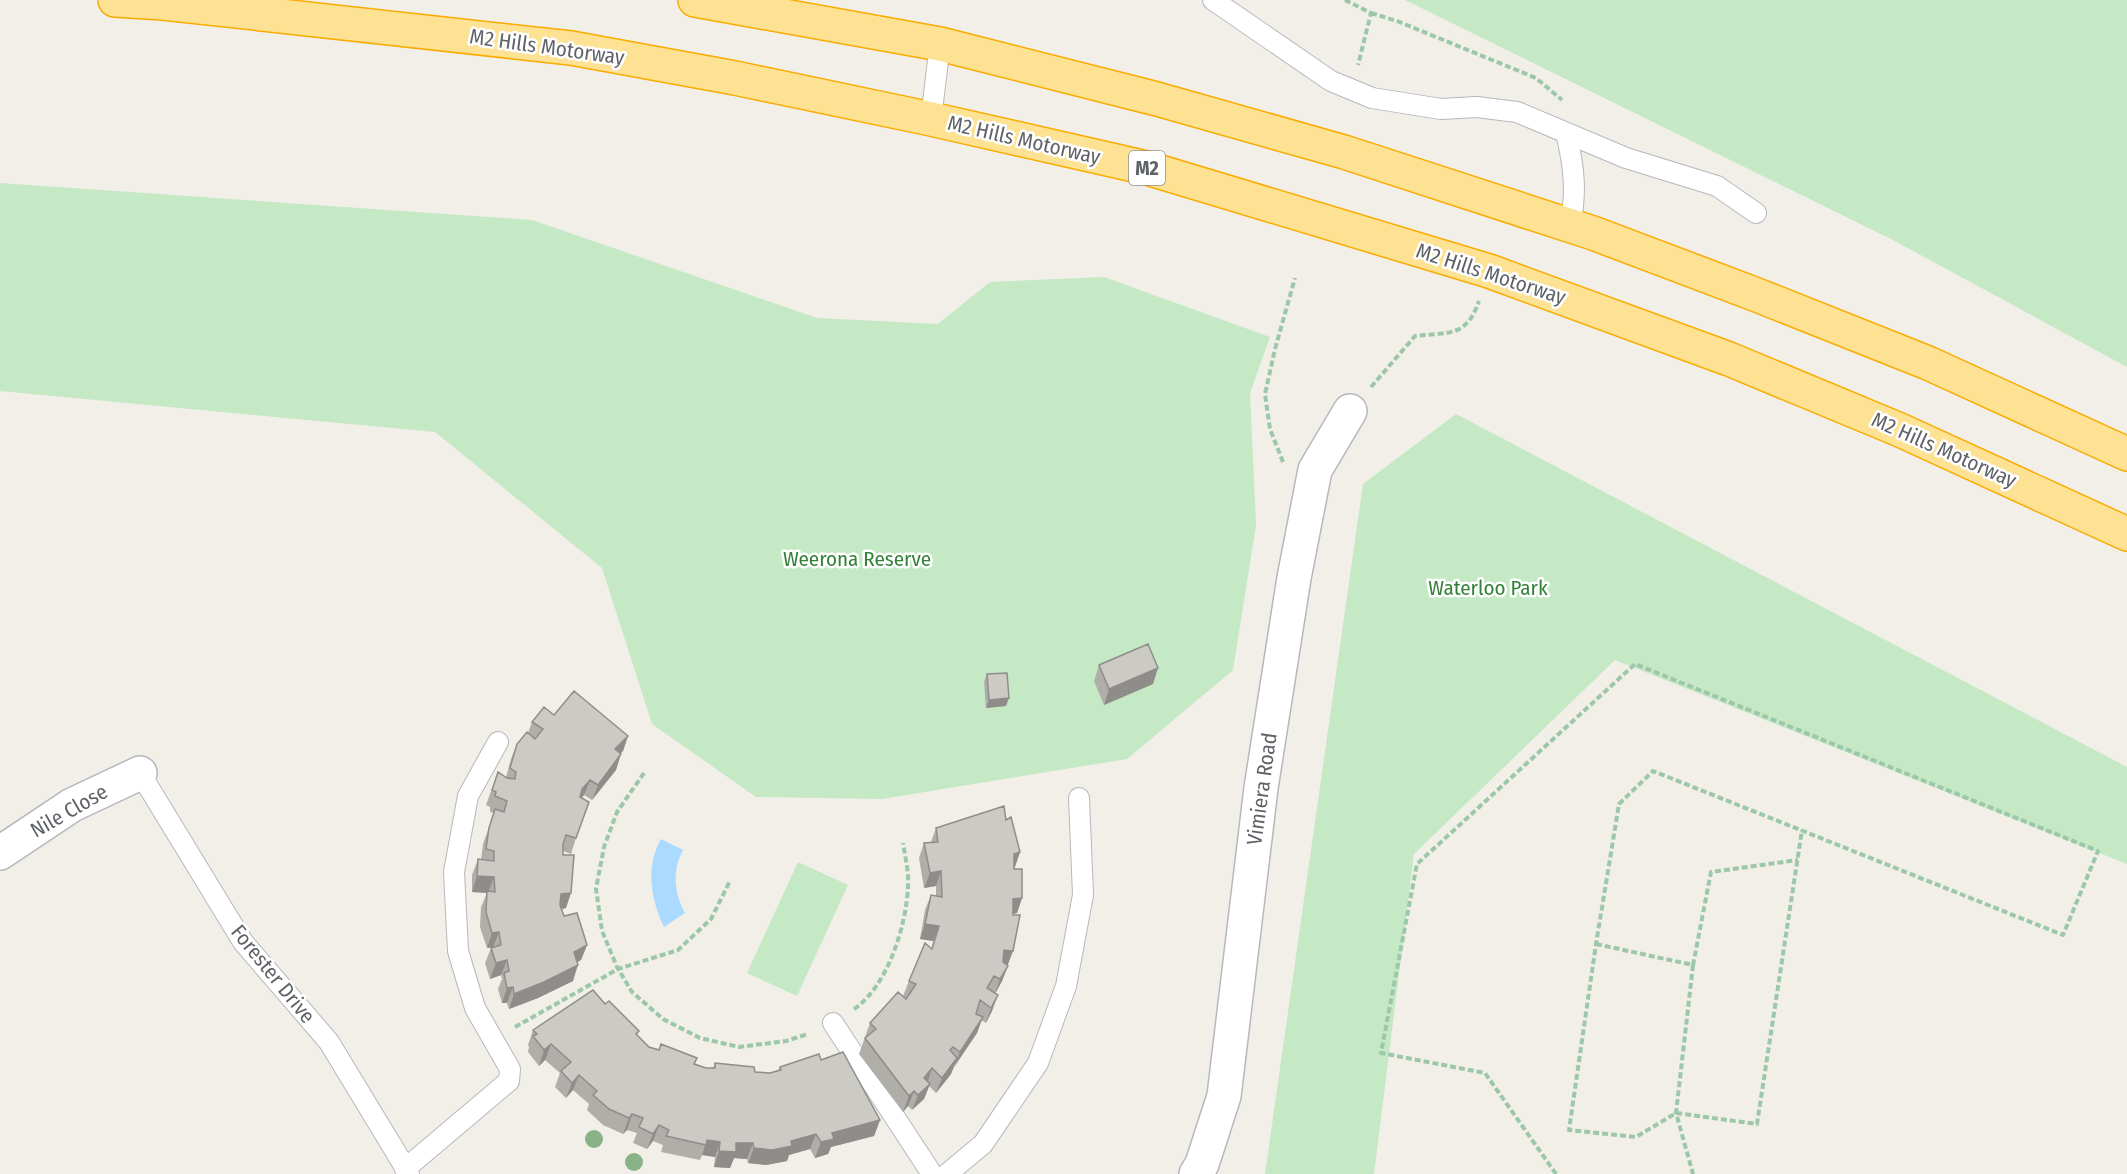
<svg xmlns="http://www.w3.org/2000/svg" width="2127" height="1174" viewBox="0 0 2127 1174" font-family="'Fira Sans Condensed',sans-serif">
<rect width="100%" height="100%" fill="#f1efe8"/>
<path fill="#c5e8c5" d="M1405 0H2127V367L1893 240Z
M0 183 532 220 817 318 938 324 990 282 1104 277 1270 337 1250 393 1256 525 1233 670 1127 759 882 799 756 797 652 724 602 568 435 432 0 391Z
M1456 414 2127 767V864L1615 660 1414 854 1374 1174H1265L1363 484Z
M798 862 848 885 797 996 747 973Z"/>
<path fill="#aadaff" d="M661 839 683 850C672 870 674 893 685 913L664 927C651 899 645 867 661 839Z"/>
<g fill="none" stroke-linecap="round" stroke-linejoin="round">
<g stroke="#b5b8bc" stroke-width="22">
<path id="service" d="M1213 0 1331 81 1372 98 1441 109 1477 107 1517 112 1626 158 1717 186 1756 213
M931 119 940 44
M1566 133C1574 166 1577 192 1570 225
M140 773 243 942 329 1042 409 1174
M833 1023 932 1174
M405 1169 509 1081 510 1069 475 1008 458 951 454 872 468 796 498 742
M947 1174 983 1144 1038 1063 1066 986 1083 895 1079 798"/>
</g>
<g stroke="#b5b8bc" stroke-width="36">
<path id="minor" d="M0 853 72 805 140 773
M1196 1174 1202 1164 1224 1096 1261 788 1294 578 1315 470 1350 411"/>
</g>
<g stroke="#f9ab00" stroke-width="36">
<path id="motorway" d="M115 0 163 3 571 48 735 78 931 119 1147 168 1489 271 1729 359 1900 430 2127 534
M695 0 940 44 1157 99 1344 152 1593 233 1757 295 1928 363 2127 454"/>
</g>
<path stroke="#9cc7a9" stroke-width="4" stroke-dasharray="6 3" stroke-linecap="butt" d="M1345 0 1371 13 1358 65
M1371 13 1397 21 1536 78 1562 100
M1371 387 1415 336C1449 332 1466 338 1479 301
M1283 462 1270 429 1265 394 1275 349 1295 278
M644 773 617 812 604 847 596 889 602 931 617 967 632 992 663 1019 700 1038 739 1047 786 1041 808 1034
M1596 944 1693 965 1711 872 1798 860
M1693 965 1676 1113 1693 1174
M854 1009C888 986 907 924 908 885 909 871 905 857 903 843
M515 1027 618 969 678 950 711 919 730 881
M1556 1174 1485 1073 1381 1053 1417 864 1635 664 2098 851 2063 935 1653 771 1619 804 1596 944 1569 1130 1636 1137 1676 1113 1757 1124 1802 830"/>
<use href="#service" stroke="#fff" stroke-width="20"/>
<use href="#minor" stroke="#fff" stroke-width="33"/>
<use href="#motorway" stroke="#fde293" stroke-width="33"/>
</g>
<g fill="#89b387">
<circle cx="594" cy="1139" r="9"/>
<circle cx="634" cy="1162" r="9"/>
</g>
<path fill="#afaea9" d="M1099 665 1153 684 1104 705 1094 681Z
M987 674 1006 706 986 708 984 682Z
M554 715 628 736 623 751 620 753 616 770 592 800 584 795 582 798 576 838 571 854 563 851 566 908 562 909 564 916 587 945 581 960 577 962 573 981 538 998 509 1009 507 1003H502L498 989 502 979 501 975 490 979 485 963 491 948 492 947 487 948 480 927 481 907 487 893 472 892V875L478 859 481 860 483 844 494 813 490 812V807L486 805 498 772 506 777 511 759 517 744 528 733 532 722Z
M1006 820 1020 852 1014 868 1022 898 1017 913 1013 914V951L1002 981 995 994 992 1011 986 1023 981 1020 977 1033 954 1067 951 1074 936 1093 929 1086 924 1099 912 1110 908 1106 903 1112 859 1054 870 1023 906 999V998L903 996 909 981 932 948 933 941 920 939 925 910 931 895 936 896V886L924 888 919 858 924 843 931 842 936 828Z
M605 1004 639 1031 637 1036 649 1047 697 1058 695 1064 706 1068H713L715 1063 755 1072 770 1073 778 1070 780 1067 821 1060 880 1120 874 1136 831 1147 828 1154 815 1158 810 1149 789 1155 787 1161 766 1165 748 1163 747 1159 734 1158 730 1168 714 1167 715 1157 702 1155 700 1160 661 1152 663 1145 653 1141 647 1149 633 1143 637 1133 627 1130 623 1134 603 1125 587 1110 589 1104 573 1090 566 1098 555 1087 560 1073 545 1060 539 1066 528 1052 529 1047 528 1045 533 1030Z"/>
<path fill="#8f8d8a" d="M1158 668 1153 684 1104 705 1109 689Z
M1009 698 1006 706 986 708 989 700Z
M628 736 623 751 610 764 615 749Z
M621 754 616 770 592 800 598 785Z
M590 780 584 795 576 804 582 789Z
M1020 852 1015 867 1008 869 1014 854Z
M941 871 936 886 924 888 930 873Z
M477 876 494 877 488 893 472 892Z
M571 893 566 908 555 910 561 894Z
M1022 898 1017 913 1008 915 1013 899Z
M925 924 939 926 933 941 920 939Z
M499 932 493 947 487 948 492 933Z
M587 945 581 960 568 968 574 952Z
M1004 950 1013 951 1007 966H999Z
M507 960 501 975 490 979 496 963Z
M578 965 573 981 538 998 509 1009 514 994Z
M1008 966 1002 981 995 994 1000 979Z
M513 987 507 1003H502L507 988Z
M998 995 992 1011 986 1023 991 1008Z
M983 1017 977 1033 954 1067 960 1052Z
M551 1044 545 1060 539 1066 544 1050Z
M957 1058 951 1074 936 1093 942 1078Z
M932 1068 927 1084 924 1078Z
M579 1075 573 1090 566 1098 572 1083Z
M930 1084 924 1099 912 1110 918 1095Z
M914 1091 908 1106 903 1112 909 1096Z
M632 1114 627 1130 623 1134 629 1118Z
M880 1120 874 1136 831 1147 828 1154 815 1158 821 1142 832 1133Z
M659 1125 653 1141 647 1149 653 1134Z
M816 1134 810 1149 789 1155 787 1161 766 1165 748 1163 754 1148Z
M707 1140 720 1142 715 1157 702 1155Z
M736 1143H753L747 1159 734 1158 730 1168 714 1167 719 1151Z"/>
<path fill="#cccac5" stroke="#8f8d8a" stroke-width="1.5" d="M1148 644 1158 668 1109 689 1099 665Z
M1007 673 1009 698 989 700 987 674Z
M574 691 628 736 615 749 621 754 598 785 590 780 582 789 580 797 589 802 576 838 566 835 563 844V855H574L571 893 561 894 560 905 564 916 577 913 587 945 574 952 578 965 544 982 514 994 513 987 507 988 504 973 509 971 507 960 496 963 491 948 501 945 499 932 492 933 486 912 487 891 495 892 494 877 477 876 478 859 494 861V851L486 849 489 828 495 809 504 812 507 801 495 796 496 792 492 790 498 772 507 778 515 779 516 772 510 768 517 744 527 732 535 739 543 729 532 722 544 707 554 715Z
M1004 806 1006 820 1011 817 1020 852 1014 854V869H1022V898L1013 899V915H1020L1013 951 1004 950 1003 962 1008 966 1000 979 994 976 987 988 998 995 991 1008 980 1000 976 1014 983 1017 960 1052 953 1047 950 1050 957 1058 942 1078 932 1068 924 1078 930 1084 918 1095 914 1091 909 1096 865 1038 876 1029 870 1023 898 992 906 999 916 984 909 981 925 943 932 949 939 926 925 924 931 895 942 897 941 871 930 873 924 843 938 842 936 828Z
M593 990 605 1004 609 1001 639 1031 636 1034 649 1047 659 1050 661 1044 697 1058 694 1064 706 1068H715V1063L754 1067 755 1072 770 1073 781 1070 780 1067 819 1054 821 1060 843 1052 880 1120 832 1133 834 1139 821 1142 816 1134 791 1141 792 1146 772 1150 754 1148 753 1143H736V1152L719 1151 720 1142 707 1140 706 1145 666 1136 669 1130 659 1125 653 1134 639 1127 643 1118 632 1114 629 1118 609 1109 593 1095 597 1091 579 1075 572 1083 561 1071 571 1062 551 1044 544 1050 533 1036 537 1034 533 1030Z"/>
<g text-anchor="middle" dominant-baseline="central" stroke-width="5" stroke-linejoin="round" paint-order="stroke">
<rect fill="#fff" stroke="#8f9295" stroke-width="1.5" x="1129" y="151" width="36" height="34" rx="4.5"/>
<g font-size="20" font-weight="bold" fill="#5f6368">
<text x="1147" y="168">M2</text>
</g>
<g font-size="21" fill="#5f6368" stroke="#fff">
<text transform="translate(547 47) rotate(8)">M2 Hills Motorway</text>
<text transform="translate(1024 140) rotate(13)">M2 Hills Motorway</text>
<text transform="translate(1491 274) rotate(18)">M2 Hills Motorway</text>
<text transform="translate(1944 450) rotate(24)">M2 Hills Motorway</text>
<text transform="translate(1262 789) rotate(-82)">Vimiera Road</text>
<text transform="translate(69 811) rotate(-30)">Nile Close</text>
<text transform="translate(273 974) rotate(51)">Forester Drive</text>
</g>
<g font-size="21" fill="#348238" stroke="#fff">
<text x="857" y="559">Weerona Reserve</text>
<text x="1488" y="588">Waterloo Park</text>
</g>
</g>
</svg>
